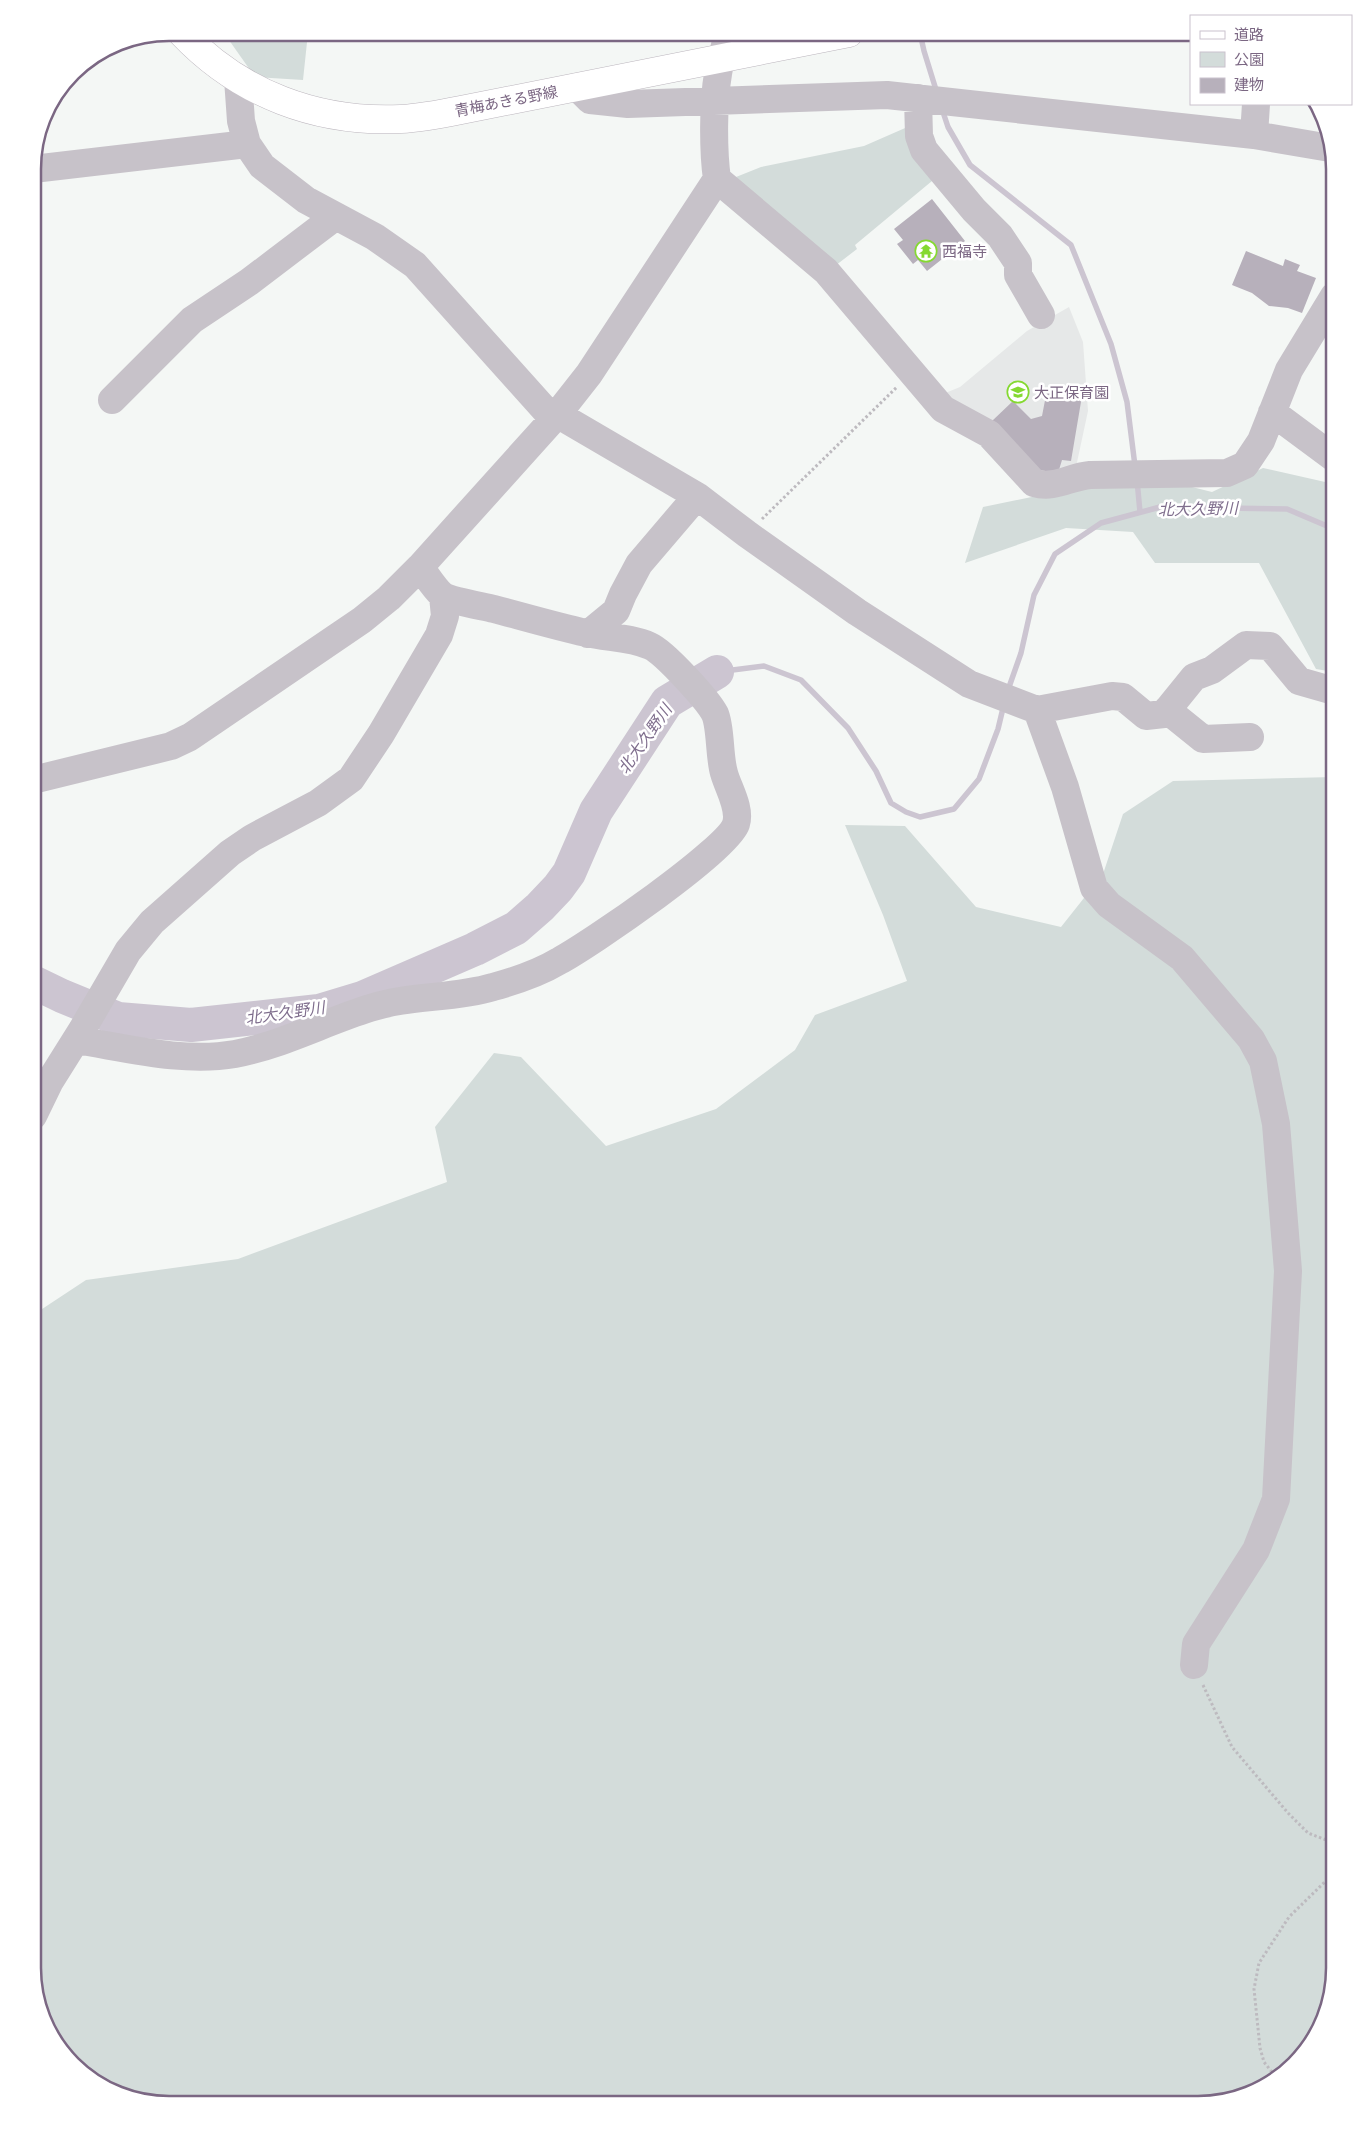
<svg xmlns="http://www.w3.org/2000/svg" width="1367" height="2137" viewBox="0 0 1367 2137" font-family="Arial,'Noto Sans JP',sans-serif">
<rect width="100%" height="100%" fill="#f4f7f5"/>
<path fill="#e6e8e8" d="M1069 307 1083 342 1088 411 1076 467 1038 475 938 396 960 387 1027 331Z"/>
<path fill="#d3dcda" d="M224 33H308L303 80 255 77Z
M912 125 938 176 855 245 857 249 831 269 731 179 761 167 864 146Z
M1263 468 1334 484V672L1316 669 1259 563H1155L1133 532 1066 528 965 563 983 507 1085 486 1168 481 1212 492Z
M1334 777V1968L1312 2043 1258 2090 1197 2104H161L94 2082 47 2028 33 1967V1315L86 1280 238 1259 447 1182 435 1127 494 1053 521 1057 606 1146 716 1109 795 1050 815 1015 907 981 883 915 845 825 905 826 976 907 1061 927 1103 874 1123 814 1173 781Z"/>
<g fill="none" stroke-linecap="round" stroke-linejoin="round">
<path stroke="#ccc5d1" stroke-width="5.5" d="M920 33 924 51 937 93
M942 109 948 127 970 165 1071 245 1111 344 1127 402 1135 466
M1137 480 1140 512
M717 672 764 666 801 680 848 728 876 771 891 803 906 812 920 817 954 809 979 779 998 729 1004 704
M1008 690 1021 653 1034 595 1055 554 1101 523 1160 507 1287 509 1334 529"/>
<path stroke="#ccc5d1" stroke-width="34" d="M33 982 62 996 118 1019 191 1025 319 1011 362 998 475 949 516 928 540 907 558 888 569 873 596 811 667 702 717 672"/>
</g>
<path fill="#b7b0bb" d="M932 199 965 241 927 271 918 260 913 264 897 244 903 240 894 229Z
M1246 251 1283 266 1285 259 1300 265 1297 271 1316 278 1302 313 1288 308 1269 306 1252 293 1232 285Z
M1047 390 1082 396 1071 461 1062 460 1058 473 1039 470 992 421 1013 401 1031 419 1042 416Z"/>
<g fill="none" stroke-linecap="round" stroke-linejoin="round">
<g stroke="#bbb5bd" stroke-width="29">
<path id="major" d="M182 33C240 94 317 123 401 119 421 118 441 114 461 110L849 33"/>
</g>
<path stroke="#bdbabf" stroke-width="3" stroke-dasharray="2.5 2.5" stroke-linecap="butt" d="M762 519 897 387
M1203 1685 1232 1747 1288 1813 1308 1833 1334 1843
M1275 2076 1264 2062 1260 2048 1254 1989 1259 1963 1289 1917 1334 1873"/>
<path stroke="#c7c2c9" stroke-width="28" d="M238 79 241 121 247 144 262 166 306 200 375 237 415 265 546 411 567 420 697 496 747 534 857 612 969 684 1037 710 1112 696 1123 697 1146 716 1164 714 1194 677 1212 670 1246 645 1270 646 1299 681 1334 691
M577 87 590 100 628 104 887 95 1254 135 1330 148
M918 98 919 136 924 150 974 210 1000 236 1018 263V275L1041 315
M1254 135 1256 104
M33 169 247 144
M717 179 826 271 943 409 989 434 1034 483C1055 489 1069 477 1090 475L1227 473 1245 465 1261 441 1289 370 1334 296
M112 400 192 320 249 282 336 216
M1272 412 1334 458
M588 634 616 611 623 594 639 564 697 496
M1037 710 1065 787 1094 888 1109 905 1182 958 1251 1039 1263 1061 1276 1124 1288 1271 1276 1499 1256 1550 1196 1644 1194 1665
M1167 710 1203 739 1250 737
M33 780 171 746 190 737 362 620 389 598 420 567 556 416 589 374 717 179C713 151 713 102 718 74 720 59 727 48 726 33
M76 1040C127 1048 183 1063 235 1054 282 1045 325 1022 370 1008 410 995 453 999 493 987 515 981 539 973 559 961 589 945 728 850 736 824 741 808 728 788 724 773 719 756 721 728 715 714 708 700 664 652 650 646 630 637 607 638 586 633 555 626 524 617 494 609 482 606 450 601 442 595 434 588 427 576 420 567
M33 1116 50 1081 82 1030 128 951 152 922 230 853 252 838 318 803 351 779 381 734 439 635 445 616 443 596"/>
<use href="#major" stroke="#fff" stroke-width="28"/>
</g>
<defs>
<g id="temple-ring" transform="scale(1.125)"><circle r="9.5" fill="#fff" stroke="#85d931" stroke-width="1.5"/><path d="M0-6L5-2H3V0L6.5 2.5H4V6H1.5V3h-3V6H-4V2.5H-6.5L-3 0V-2H-5Z" fill="#85d931"/></g>
<g id="school-ring" transform="scale(1.125)"><circle r="9.5" fill="#fff" stroke="#85d931" stroke-width="1.5"/><path d="M0-5L7-2L0 1L-7-2ZM-4 1L0 2.5L4 1V4Q0 6-4 4Z" fill="#85d931"/></g>
</defs>
<g fill-rule="evenodd">
<use href="#temple-ring" x="926" y="251"/>
<use href="#school-ring" x="1018" y="392"/>
</g>
<g text-anchor="middle" dominant-baseline="central" stroke-width="5" stroke-linejoin="round" paint-order="stroke">
<g font-size="15" fill="#7b6783" stroke="#fff">
<text transform="translate(506 101) rotate(-11)">青梅あきる野線</text>
</g>
<g font-size="15" fill="#7b6783" stroke="#fff" text-anchor="start">
<text x="942" y="251">西福寺</text>
<text x="1034" y="392">大正保育園</text>
</g>
<g font-size="16" font-style="italic" fill="#7f6e8d" stroke="#fff">
<text transform="translate(1198 509) rotate(-1)">北大久野川</text>
<text transform="translate(645 739) rotate(-55)">北大久野川</text>
<text transform="translate(285 1013) rotate(-8)">北大久野川</text>
</g>
</g>
<path d="M0 0H1367V2137H0ZM169 41H1198A128 128 0 0 1 1326 169V1968A128 128 0 0 1 1198 2096H169A128 128 0 0 1 41 1968V169A128 128 0 0 1 169 41Z" fill="#fff" fill-rule="evenodd"/>
<path fill="none" stroke="#7b6783" stroke-width="2.5" d="M169 41H1198A128 128 0 0 1 1326 169V1968A128 128 0 0 1 1198 2096H169A128 128 0 0 1 41 1968V169A128 128 0 0 1 169 41Z"/>
<rect x="1190" y="15" width="162" height="90" fill="#ffffff" stroke="#cac2cd"/>
<rect x="1200" y="31" width="25" height="8" fill="#ffffff" stroke="#cac2cd"/>
<text x="1234" y="40" font-size="15" fill="#7b6783">道路</text>
<rect x="1200" y="52" width="25" height="15" fill="#d3dcda" stroke="#cac2cd"/>
<text x="1234" y="65" font-size="15" fill="#7b6783">公園</text>
<rect x="1200" y="78" width="25" height="15" fill="#b7b0bb" stroke="#cac2cd"/>
<text x="1234" y="90" font-size="15" fill="#7b6783">建物</text>
</svg>
